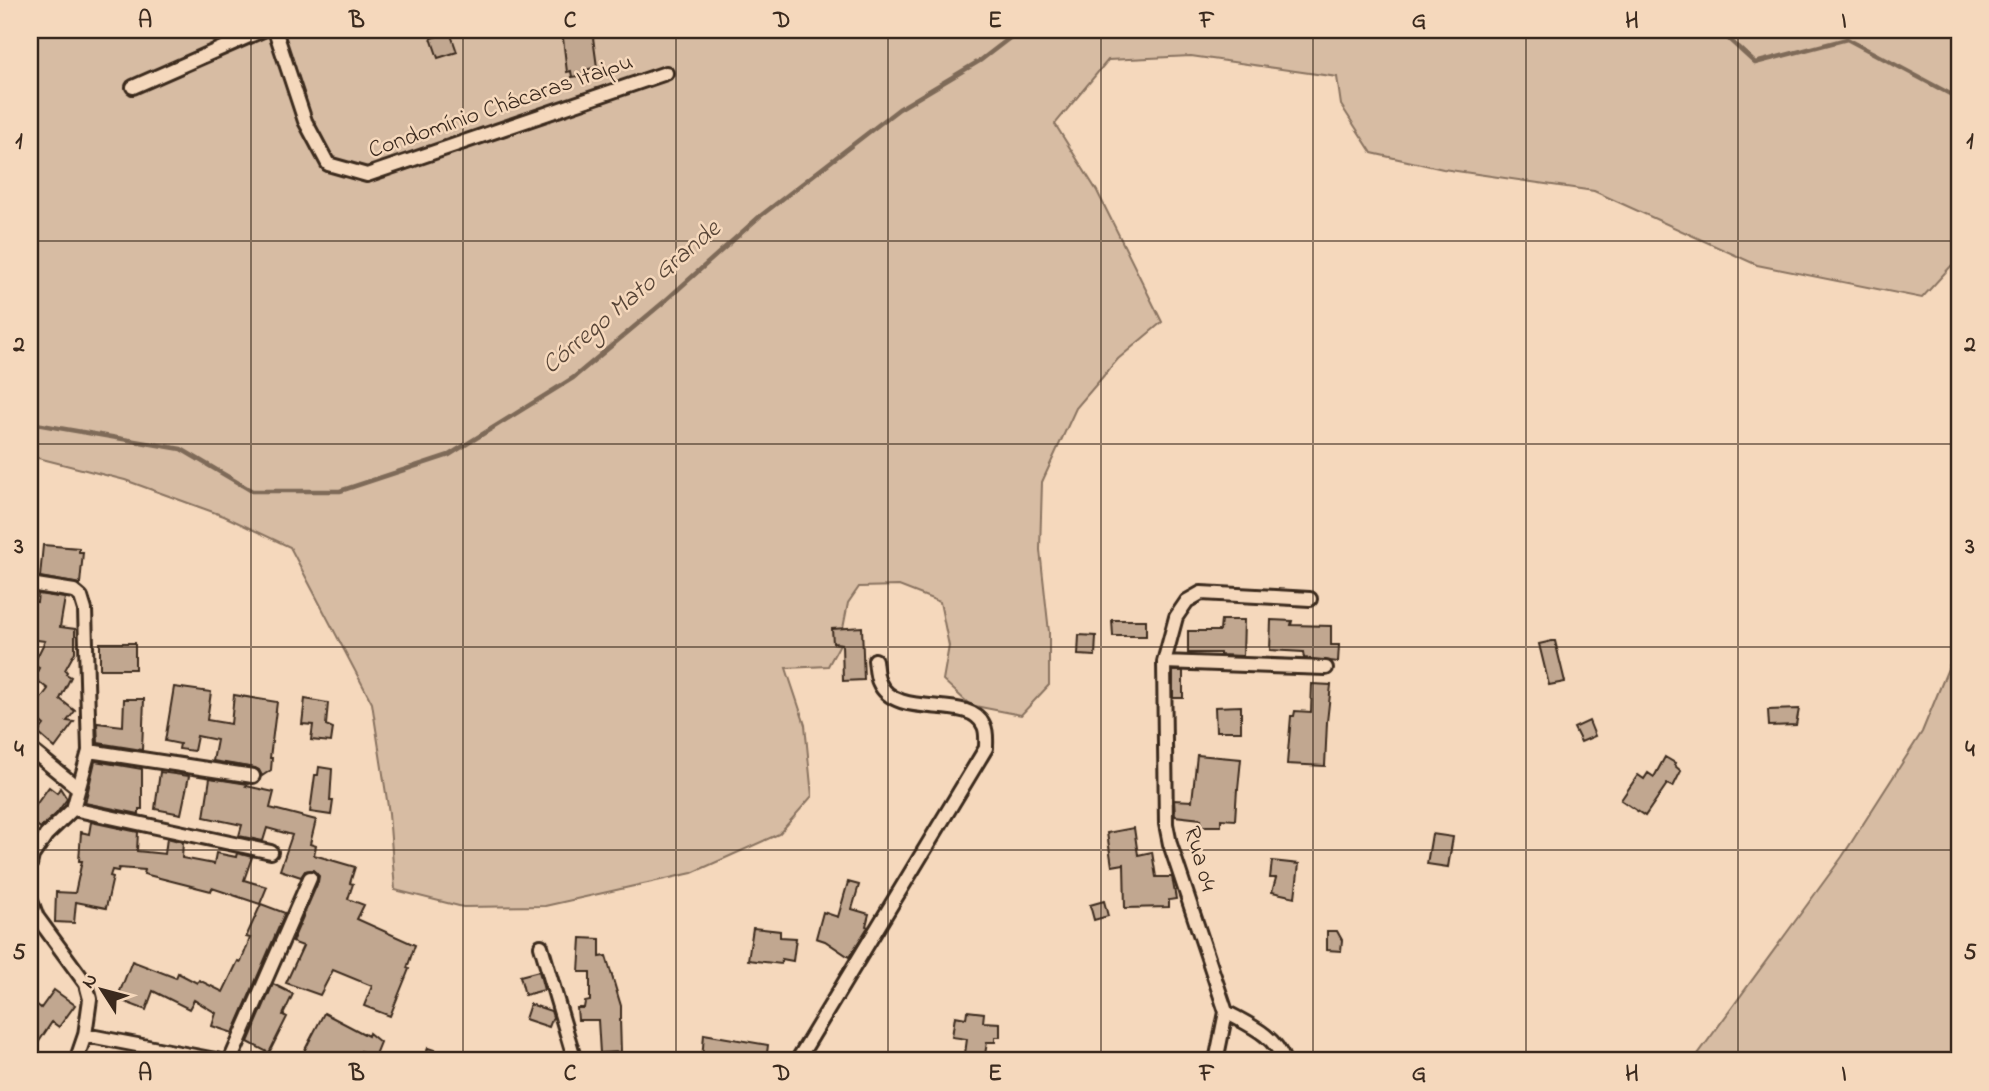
<svg xmlns="http://www.w3.org/2000/svg" width="1989" height="1091" viewBox="0 0 1989 1091" font-family="'Indie Flower',sans-serif">
<rect width="100%" height="100%" fill="#f5d8bc"/>
<filter id="ink" filterUnits="userSpaceOnUse"><feTurbulence type="fractalNoise" baseFrequency=".0143" numOctaves="2"/><feDisplacementMap in="SourceGraphic" scale="14" xChannelSelector="R" yChannelSelector="G"/><feConvolveMatrix kernelMatrix="1 2 1 2 8 2 1 2 1" color-interpolation-filters="sRGB"/></filter>
<g filter="url(#ink)">
<path fill="#d7bca3" stroke="#897360" stroke-width="2" d="M30 30H1959V260L1952 265 1922 298 1757 265 1594 191 1443 169 1372 153 1341 105 1337 77 1191 56 1108 60 1055 124 1097 191 1162 322 1118 359 1076 408 1042 482 1040 550 1049 632V685L1021 715 970 705 943 680 949 646 940 602 899 586 859 587 848 603 840 644 828 666 786 668 805 725 812 796 779 834 692 873 545 906 463 907 395 890 389 813 372 703 290 547 224 516 125 480 30 456V293C40 277 40 261 30 245Z
M1959 647V1061H1693L1842 857 1922 732 1956 649Z"/>
<g fill="none" stroke-linecap="round" stroke-linejoin="round">
<path stroke="#7e6a58" stroke-width="4.5" d="M1719 30 1755 63 1847 39 1952 95 1959 94
M30 423 181 449 252 491H340L449 455 573 378 665 301 759 217 899 109 981 60 1020 30"/>
</g>
<path fill="#c1a790" stroke="#3b2a1e" stroke-width="2" d="M562 30H592L597 67 585 70V75L572 77 571 71 567 72Z
M450 32 457 52 438 58 431 38Z
M43 545 79 548V552H83L80 584 40 577Z
M38 594 65 598 60 627 75 629V652L65 670 67 672 66 674 71 677 60 699 75 711 67 721 74 722 55 748 38 733 44 725 30 713 48 689 34 678 39 668 33 665 45 641 30 639V601L37 602Z
M1112 620H1146V636H1113Z
M1221 620H1244L1243 656 1220 655V653H1188V631H1220Z
M1271 620 1292 621 1291 625 1331 626V645H1339L1338 662 1304 658 1303 652 1270 650Z
M862 627 864 680 843 681 842 644 833 643 832 629Z
M1079 635 1096 636 1095 656 1078 655Z
M1552 641H1555L1565 682 1549 685 1539 644Z
M100 643H135V669H100Z
M1173 671H1183V698H1173Z
M1312 684 1331 685 1327 722 1325 766 1287 764 1291 716H1294L1295 711 1311 712Z
M174 687 211 692 207 720 231 724 234 695 277 702 270 758H272L271 770 262 776 259 770 255 768 213 761 217 740 197 736 194 751 179 749 180 744 165 741Z
M124 699H144L142 750 98 743 97 723 123 726Z
M305 699 328 703 326 725 333 728 331 742 311 740 313 725 302 724Z
M1241 706V731H1216L1215 707Z
M1799 709 1796 725 1769 726 1768 710Z
M1589 721 1595 736 1581 742 1574 728Z
M1197 755 1241 759 1238 789H1237L1235 820 1221 819V826H1201V819L1175 816 1174 800 1192 801Z
M1665 757 1675 763 1674 765 1681 771 1673 787 1667 784 1645 816 1621 800 1638 775 1644 779 1648 773 1654 777Z
M95 761 142 769V809H139V814L85 803Z
M319 767 332 769 330 801H333L331 815 310 812 315 775H318Z
M160 772 189 776 181 814 155 809Z
M210 778 248 784 246 786 274 792 270 808 316 820 310 844 316 846 314 855 355 867 350 883 353 884 348 899 364 905 357 919 415 945 407 968 409 969 390 1016 364 1006 372 986 333 970 320 995 286 983 303 946 292 942 318 882 319 876 313 870 305 871 301 877 280 870 292 835 267 828 263 841 239 836 242 825 204 817Z
M49 787 57 793 60 788 67 799 56 814 40 828 30 819V802L35 806Z
M91 822 138 832 137 851 165 854 167 838 183 842 182 858 214 864 216 853 236 857 237 853 252 857 244 880 267 887 260 904 212 888 211 891 144 874 145 870 119 868 118 871 112 870 110 876 113 877 106 908 76 902 74 923 55 922 56 892 75 893 82 861H79L81 832 89 834Z
M1134 828 1138 855 1152 852 1156 877H1172L1176 899 1169 900V907L1125 908 1124 864 1112 866 1107 833Z
M1432 834 1453 837 1448 867 1427 864Z
M1272 861 1299 864 1295 897 1272 892 1276 878H1270Z
M848 882 859 885 852 909 869 914 866 926 868 927 849 957 825 941 816 938 823 912 838 917Z
M1104 901 1108 916 1094 920 1090 905Z
M261 904 285 913 233 1033 212 1026 216 1013 194 1000 189 1009 153 991 146 1010 117 999 132 961 176 978 178 973 197 983 199 980 223 992 238 961 241 962 250 938 246 937Z
M753 928 780 931V937L796 938 793 961 782 959 781 964 748 960Z
M1327 931H1337L1342 940 1341 951 1327 950Z
M581 938 600 939V957L606 956 621 1006V1019H620L621 1052 600 1053 598 1020H578L577 1008H584L585 1002 590 1001V972H579Z
M539 971 544 990 525 995 520 976Z
M273 984 293 994 283 1015 287 1017 269 1053 248 1042Z
M54 990 75 1005 59 1027 52 1022 30 1055V999L41 1008Z
M530 1004 551 1011 553 1017 549 1027 525 1019Z
M967 1011 984 1013 983 1022 1000 1023V1037H995V1042H987L984 1061H964L967 1039 952 1037 955 1016 966 1018Z
M324 1013 368 1036 369 1033 380 1042 374 1057 361 1051 356 1061H299Z
M704 1034 768 1045 766 1061H702Z
M428 1048 462 1059 461 1061H423Z"/>
<g fill="none" stroke-linecap="round" stroke-linejoin="round">
<g stroke="#3b2a1e" stroke-width="18">
<path id="minor" d="M275 30 305 121 328 164 367 175 666 73
M133 87 263 30
M30 584 74 591 81 597 85 610 89 751 73 809 46 835 32 856 30 865
M1164 662 1326 668
M30 749 78 788
M89 751 253 776
M73 809 271 852
M30 898 37 917 86 984 90 999 85 1035
M541 946 575 1061
M1226 1012C1249 1025 1275 1035 1284 1061
M76 1061 85 1035 221 1061
M230 1061 310 878
M797 1061 986 748C986 741 987 732 984 726 970 692 896 722 879 682 876 676 876 667 875 660
M1216 1061 1226 1012 1170 844 1166 824 1164 662 1176 617 1187 601 1201 593 1310 599"/>
</g>
<use href="#minor" stroke="#f5d8bc" stroke-width="12"/>
</g>
</g>
<path fill="none" stroke="#3b2a1e" stroke-width="2" stroke-opacity="0.55" d="M251 30V1061M463 30V1061M676 30V1061M888 30V1061M1101 30V1061M1313 30V1061M1526 30V1061M1738 30V1061M30 241H1959M30 444H1959M30 647H1959M30 850H1959"/>
<g text-anchor="middle" dominant-baseline="central" stroke-width="5" stroke-linejoin="round" paint-order="stroke">
<g font-size="24" fill="#3b2a1e" stroke="#f5d8bc">
<text transform="translate(501 107) rotate(-19)">Condomínio Chácaras Itaipu</text>
<text transform="translate(1199 859) rotate(74)">Rua 04</text>
</g>
<g font-size="26" font-style="italic" fill="#574436" stroke="#f5d8bc">
<text transform="translate(632 298) rotate(-40)">Córrego Mato Grande</text>
</g>
</g>
<rect width="1989" height="1091" fill="none" stroke="#f5d8bc" stroke-width="77"/>
<g transform="translate(102 990) rotate(306)" stroke="#f5d8bc" stroke-width="5" paint-order="stroke">
<path d="M0-5L12 26L0 18L-12 26Z" fill="#3b2a1e"/>
<text y="-10" font-size="19" font-weight="bold" text-anchor="middle" fill="#3b2a1e">N</text>
</g>
<rect x="38" y="38" width="1913" height="1014" fill="none" stroke="#3b2a1e" stroke-width="2.5"/>
<g font-size="23" text-anchor="middle" font-weight="bold" fill="#3b2a1e">
<text x="145" y="27">A</text>
<text x="357" y="27">B</text>
<text x="570" y="27">C</text>
<text x="782" y="27">D</text>
<text x="995" y="27">E</text>
<text x="1207" y="27">F</text>
<text x="1419" y="27">G</text>
<text x="1632" y="27">H</text>
<text x="1844" y="27">I</text>
<text x="19" y="148">1</text>
<text x="1970" y="148">1</text>
<text x="19" y="351">2</text>
<text x="1970" y="351">2</text>
<text x="19" y="553">3</text>
<text x="1970" y="553">3</text>
<text x="19" y="756">4</text>
<text x="1970" y="756">4</text>
<text x="19" y="959">5</text>
<text x="1970" y="959">5</text>
<text x="145" y="1080">A</text>
<text x="357" y="1080">B</text>
<text x="570" y="1080">C</text>
<text x="782" y="1080">D</text>
<text x="995" y="1080">E</text>
<text x="1207" y="1080">F</text>
<text x="1419" y="1080">G</text>
<text x="1632" y="1080">H</text>
<text x="1844" y="1080">I</text>
</g>
</svg>
